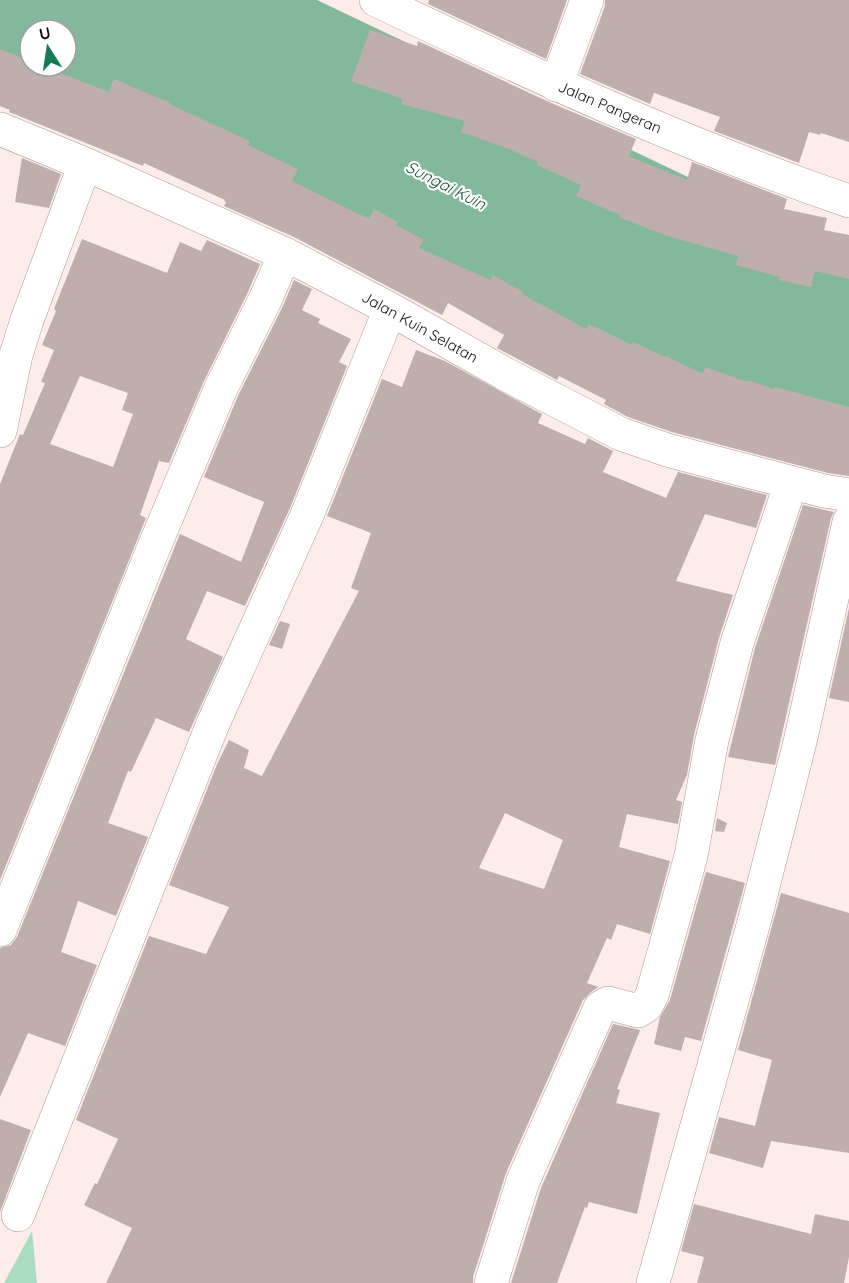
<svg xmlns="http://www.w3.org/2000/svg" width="849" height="1283" viewBox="0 0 849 1283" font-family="Quicksand,sans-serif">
<rect width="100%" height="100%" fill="#fdece9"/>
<path fill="#aadcc2" d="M32 1231 37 1283H4Z"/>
<path fill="#84b89d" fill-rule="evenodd" d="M0 0H317L690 178 840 239H849V437L667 392 0 89ZM30 30H66V66H30Z"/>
<path fill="#beafac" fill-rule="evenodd" d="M429 0H567L546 59 428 4Z
M605 0H849V142L821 133 820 135 809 132 799 163 714 131 720 117 654 93 650 104 580 74 605 6Z
M370 30 417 46 418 41 549 102 636 139 629 156 687 180 692 162 787 199 784 209 827 218 824 230 849 235V279L815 271 811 287 779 280 780 277 736 265 738 256 664 235 619 217 620 215 576 196 581 185 537 165 538 162 509 149 461 132 465 121 401 104 403 99 351 81Z
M0 49 30 61V66H43L109 92 114 79 170 103 169 104 250 141 248 145 298 169 292 181 369 219 374 209 398 222 396 225 424 240 419 248 490 280 493 275 523 292 522 294 586 329 589 324 632 345 633 342 665 357 666 356 703 374 705 367 747 382 748 380 774 389 775 387 849 407V476L828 473 672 432 628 417 604 404 606 400 559 376 557 380 497 348 504 335 448 303 442 315 294 237 224 206 226 202 224 201 225 200 144 163 143 166 9 112 10 110 0 106Z
M22 158 61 174 49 208 15 202Z
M82 239 167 273 180 242 201 251 207 240 260 264 248 292 204 381 169 463 159 461 140 515 146 518 0 880V484L20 434 23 435 45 383 41 382 54 350 42 345 56 311 54 309ZM80 376 128 393 122 410 133 414 113 467 50 444Z
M294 280 312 289 302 310 320 319 318 323 351 339 339 362 347 366 290 508 245 606 207 591 186 639 223 657 189 732 156 718 131 772 128 771 108 823 148 837 116 916 78 901 61 952 97 965 65 1046 28 1033 0 1097V948L11 945 17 937 180 534 241 562 264 502 204 477 238 396 282 308Z
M416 350 445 361 542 414 538 423 585 444 588 438 613 451 603 472 666 498 678 472 767 495 756 528 705 514 676 581 733 595 719 638 694 735 687 775 676 800 682 802 678 824 627 814 619 847 670 861 650 934 617 924 611 940 607 938 587 983 598 987 590 993 583 1000 506 1173 473 1277V1283H106L132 1228 84 1205 95 1183 97 1184 118 1139 76 1120 149 936 206 954 229 907 169 885 218 762 229 740 249 750 244 768 262 776 359 591 351 588 371 533 327 516 382 379 402 387ZM505 813 563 840 544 889 479 868Z
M803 505 834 512 831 518 775 765 728 757 755 648Z
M849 608V702L829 698Z
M280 621 290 624 282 649 269 645Z
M717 818 727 823 724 832 715 831Z
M706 872 745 883 701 1041 685 1037 681 1051 654 1044 660 1017 670 1000Z
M781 893 849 913V1153L771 1141 763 1168 709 1153 719 1117 755 1126 772 1060 738 1050Z
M613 1024 640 1030 617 1089 620 1090 616 1103 660 1113 637 1214 589 1202 587 1208 585 1207 557 1283H511L541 1188Z
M0 1119 31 1130 0 1212Z
M694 1204 811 1234 815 1214 849 1221V1257L844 1283H697L704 1257 681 1251Z"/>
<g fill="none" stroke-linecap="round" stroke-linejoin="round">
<g stroke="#a99a97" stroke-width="34">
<path id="minor" d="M376 0C531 74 687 146 849 201
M556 85 587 0
M0 129 85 164 285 254 390 309 505 374 621 434 667 450 824 491 849 495
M0 431 16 355 27 320 85 164
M0 930 154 547 221 388 265 300 285 254
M18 1215 212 726 307 515 390 309
M491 1283 523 1181 600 1008 608 1003 638 1011 646 1006 652 995 691 856 712 740 737 643 791 483
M653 1283 754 922 800 742 849 522"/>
</g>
<use href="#minor" stroke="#fff" stroke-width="33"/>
</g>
<g text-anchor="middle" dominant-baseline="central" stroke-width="4.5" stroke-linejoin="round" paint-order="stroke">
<g font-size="15" fill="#140f0e" stroke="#fefefe">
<text transform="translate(610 107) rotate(23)">Jalan Pangeran</text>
<text transform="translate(420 327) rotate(29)">Jalan Kuin Selatan</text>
</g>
<g font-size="16" font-style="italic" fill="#115237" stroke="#fefefe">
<text transform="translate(446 185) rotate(27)">Sungai Kuin</text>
</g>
</g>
<g transform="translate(48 48) rotate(348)"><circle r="28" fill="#fefefe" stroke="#a09e9e" stroke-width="1.5"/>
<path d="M0-4.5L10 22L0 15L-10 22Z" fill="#157b54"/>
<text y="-9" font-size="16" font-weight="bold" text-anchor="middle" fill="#140f0e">U</text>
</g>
</svg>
